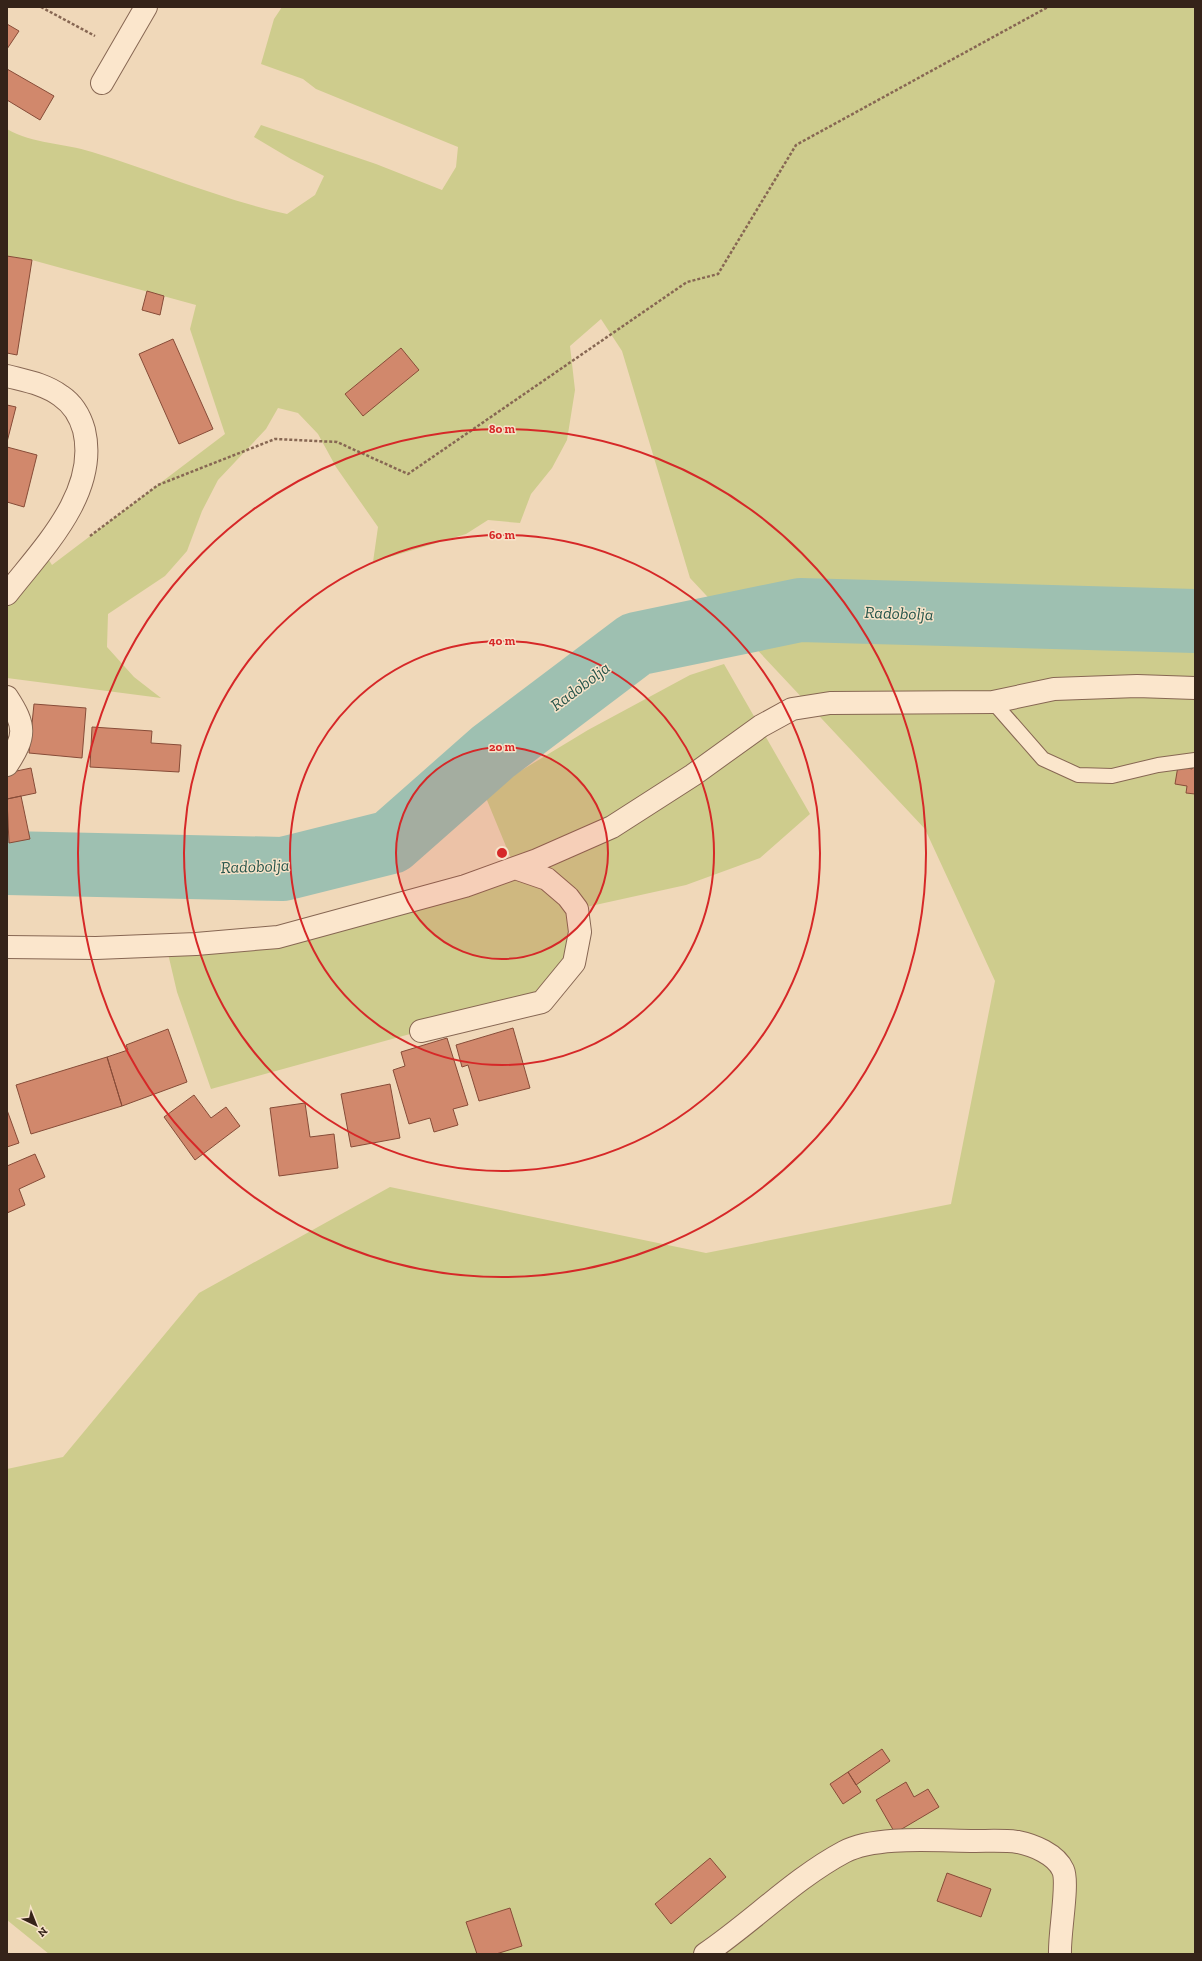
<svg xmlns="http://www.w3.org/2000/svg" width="1202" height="1961" viewBox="0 0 1202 1961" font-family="'Zilla Slab',serif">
<rect width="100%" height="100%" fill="#f0d8b9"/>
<path fill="#cecc8d" d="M282 7H1195V1954H49L7 1920V1469L63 1457 199 1293 390 1187 706 1253 951 1204 995 981 925 829 690 578 622 351 601 319 570 346 575 390 567 440 552 468 531 494 520 523 488 520 466 534 373 562 378 527 336 467 318 434 298 413 278 408 266 429 218 480 202 511 187 551 165 576 108 614 107 647 134 677 161 698 7 678V594L42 549 52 565 225 434 190 329 196 305 32 260 7 256V129C33 144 64 143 92 152 157 172 220 199 287 214L315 195 324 176 291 159 254 137 261 125 376 164 442 190 456 167 458 147 316 89 303 79 261 64 274 19Z
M724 664 810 814 760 858 686 885 577 909 580 932 554 989 421 1031 211 1089 177 992 166 945 278 937 515 868 484 793 588 730 690 675Z"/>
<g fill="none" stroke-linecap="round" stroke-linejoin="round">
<path stroke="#9ec0b1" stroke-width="64" d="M7 863 283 869 391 842 493 752 636 644 800 610 1195 621"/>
</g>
<path fill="#d1886c" stroke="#874c38" d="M7 24 19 31 7 49Z
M7 69 54 96 40 120 7 100Z
M7 256 32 260 17 355 7 353Z
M147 291 164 296 160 315 142 310Z
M173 339 213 429 179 444 139 354Z
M401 348 419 370 363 416 345 394Z
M7 405 16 407 7 442Z
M7 447 37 455 24 507 7 502Z
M34 704 86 708 82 758 29 753Z
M92 727 152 731 151 743 181 745 179 772 90 767Z
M1193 765H1195V794L1186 793 1187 786 1175 784 1178 766 1192 769Z
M31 768 36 793 7 799V773Z
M21 796 30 839 9 843 7 799Z
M513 1028 530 1088 479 1101 468 1065 462 1067 456 1045Z
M168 1029 187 1082 122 1106 107 1057 128 1050 126 1045Z
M447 1038 468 1105 453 1109 458 1125 434 1132 430 1118 409 1124 393 1070 405 1066 401 1052Z
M107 1057 122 1106 31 1134 16 1085Z
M390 1084 400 1138 351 1147 341 1094Z
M194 1095 211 1118 226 1107 240 1126 195 1160 164 1117Z
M305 1103 310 1137 334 1134 338 1168 279 1176 270 1108Z
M7 1110 19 1143 7 1147Z
M35 1154 45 1177 19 1189 25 1205 7 1213V1166Z
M882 1749 890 1761 856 1785 848 1772Z
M848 1772 861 1792 843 1804 830 1784Z
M906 1782 914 1797 928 1789 939 1807 895 1833 876 1800Z
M710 1858 726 1877 671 1924 655 1904Z
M947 1873 991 1889 981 1917 937 1901Z
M510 1908 522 1946 496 1954H477L466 1922Z"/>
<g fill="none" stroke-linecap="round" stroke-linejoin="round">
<g stroke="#876753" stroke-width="16">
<path id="service" d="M993 702 1043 759 1078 775 1112 776 1158 765 1195 760"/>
</g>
<g stroke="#876753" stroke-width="24">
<path id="minor" d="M102 83 146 7
M7 376C26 381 45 384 61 396 73 404 80 416 84 430 99 493 42 549 7 594
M7 697C26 726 26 736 7 765
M7 947 96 948 196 944 278 937 465 886 537 860 612 827 693 775 761 726 792 709 830 703 993 702 1054 689 1137 686 1195 688
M421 1031 542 1002 574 963 580 932 577 909 568 897 547 879 515 868
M705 1954C751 1923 795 1878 844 1852 876 1835 939 1841 975 1841 989 1841 1004 1840 1018 1842 1033 1845 1056 1854 1063 1870 1069 1883 1059 1934 1060 1954"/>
</g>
<path stroke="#876753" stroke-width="2.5" stroke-dasharray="3 2" stroke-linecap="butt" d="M41 7 95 36
M90 536 158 485 275 439 337 442 408 474 687 282 718 274 796 145 1048 7"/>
<use href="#service" stroke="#fbe6cc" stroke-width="14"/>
<use href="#minor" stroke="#fbe6cc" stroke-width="22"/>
</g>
<circle cx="502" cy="853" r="106" fill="#d62828" fill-opacity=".12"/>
<g fill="none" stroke="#d62828" stroke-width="2">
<circle cx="502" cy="853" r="106"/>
<circle cx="502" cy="853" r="212"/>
<circle cx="502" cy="853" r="318"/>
<circle cx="502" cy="853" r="424"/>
</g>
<g text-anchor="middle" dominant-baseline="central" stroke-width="3" stroke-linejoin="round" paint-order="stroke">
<g font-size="17" font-style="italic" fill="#27564c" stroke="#f7e3c9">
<text transform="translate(899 613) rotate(2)">Radobolja</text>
<text transform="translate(580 686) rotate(-37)">Radobolja</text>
<text transform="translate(255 866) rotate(-2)">Radobolja</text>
</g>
</g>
<circle cx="502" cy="853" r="6" fill="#d62828" stroke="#f7e3c9" stroke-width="2"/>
<g font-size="12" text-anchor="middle" font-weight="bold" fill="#d62828" stroke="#f7e3c9" stroke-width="3" stroke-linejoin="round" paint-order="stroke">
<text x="502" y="433">80 m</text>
<text x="502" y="539">60 m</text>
<text x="502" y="645">40 m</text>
<text x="502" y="751">20 m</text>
</g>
<rect width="1202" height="1961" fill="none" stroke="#352319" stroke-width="16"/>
<g transform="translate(36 1925) rotate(137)" stroke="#f7e3c9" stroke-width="3" paint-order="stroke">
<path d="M0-3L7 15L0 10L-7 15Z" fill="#352319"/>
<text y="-6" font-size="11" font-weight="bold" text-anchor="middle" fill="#352319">N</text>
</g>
</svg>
